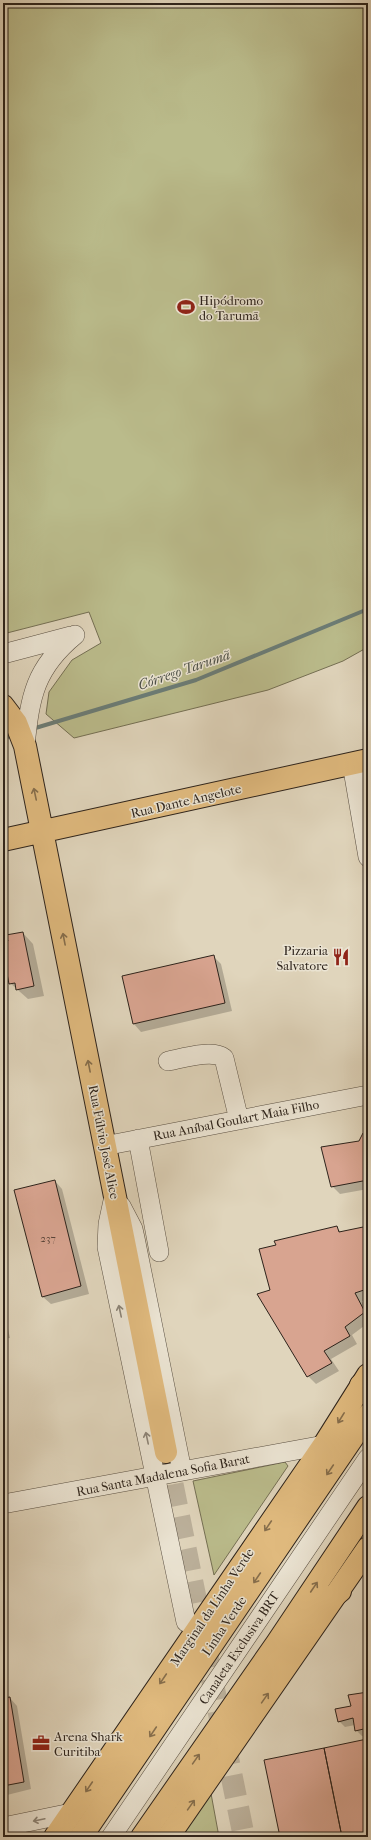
<svg xmlns="http://www.w3.org/2000/svg" width="371" height="1840" viewBox="0 0 371 1840" font-family="'IM FELL French Canon',serif">
<rect width="100%" height="100%" fill="#e0d5bc"/>
<filter id="stains"><feTurbulence type="fractalNoise" baseFrequency=".005" numOctaves="4"/><feColorMatrix values="0 0 0 0 .2 0 0 0 0 .09 0 0 0 0 .02 0 0 0 .5 -.17"/></filter>
<radialGradient id="worn" r=".72"><stop offset=".6" stop-color="#630" stop-opacity="0"/><stop offset="1" stop-color="#630" stop-opacity=".3"/></radialGradient>
<path fill="#babb8b" stroke="#746f53" d="M3 3H368V647L343 661 268 690 74 738 46 714 49 692 72 660 101 643 89 612 3 634Z
M285 1462 288 1466 214 1575 193 1481Z
M210 1788 219 1837H176Z"/>
<path fill="#0003" d="M23 933 33 944 44 996 28 999 10 983 8 975 3 976V943L9 942Z
M213 956 221 964 232 1011 141 1032 134 1024Z
M368 1137V1189L340 1194 332 1186Z
M55 1181 62 1189 89 1294 51 1304 43 1297Z
M368 1227V1299L362 1301 368 1313V1323L352 1335 357 1344 331 1359 339 1371 316 1384 308 1376 271 1290 277 1246 337 1228 341 1232Z
M3 1307 10 1338 3 1339Z
M368 1693V1735L362 1736 356 1730 355 1725 345 1727 339 1721 352 1707Z
M10 1698 17 1706 31 1789 3 1796V1699Z
M367 1740 368 1837H281Z"/>
<g fill="none" stroke-linecap="round" stroke-linejoin="round">
<path stroke="#6b7c76" stroke-width="4" d="M32 729 196 680 368 609
M3 738 14 735"/>
</g>
<path fill="#d8a490" stroke="#2d231b" d="M23 932 34 986 16 990 15 983 9 984 5 963 3 964V942L8 941 6 935Z
M214 955 225 1003 133 1024 122 976Z
M363 1133 368 1136V1180L331 1187 321 1147 359 1141Z
M55 1180 81 1286 42 1297 14 1190Z
M337 1226 339 1232 368 1226V1297L364 1290 355 1293 365 1312 345 1327 350 1336 324 1351 332 1363 307 1377 257 1294 270 1290 259 1249 276 1245 274 1241Z
M368 1692V1728L355 1731 353 1718 338 1722 335 1709 351 1706 348 1695Z
M10 1697 24 1782 3 1786V1698Z
M367 1739 368 1837H342L324 1748Z
M324 1748 342 1837H280L264 1760Z"/>
<g fill="none" stroke-linecap="round" stroke-linejoin="round">
<path stroke="#bcb19c" stroke-width="22" stroke-dasharray="22 11" stroke-linecap="butt" d="M166 1452 244 1837"/>
<g stroke="#5a5043" stroke-width="20">
<path id="minor" d="M3 654 71 636
M25 746C30 696 35 668 75 635
M352 764 368 857
M168 1061C183 1058 212 1049 224 1058L239 1120
M138 1139 159 1252
M104 1146 368 1095
M114 1196 108 1224 107 1247 186 1622
M121 1206 133 1229 135 1238 182 1471
M3 1504 324 1445
M3 1827 71 1813
M111 1837 368 1458"/>
</g>
<g stroke="#2d231b" stroke-width="24">
<path id="major" d="M3 706 16 723 25 746 166 1452
M3 840 368 760
M55 1837 324 1445 368 1375
M168 1837 368 1548"/>
</g>
<g stroke="#2d231b" stroke-width="24">
<path id="highway" d="M361 1385 368 1379
M295 1628 340 1591
M81 1837 368 1415
M142 1837 277 1643 368 1507"/>
</g>
<use href="#minor" stroke="#ebe4d3" stroke-width="19"/>
<use href="#major" stroke="#e0ba7e" stroke-width="22"/>
<use href="#highway" stroke="#e0ba7e" stroke-width="22"/>
</g>
<defs><path id="oneway-shaft" d="M-6 0H5M1.5-3L5.5 0L1.5 3" fill="none" stroke-width="1.6" stroke-linecap="round" stroke-linejoin="round"/></defs>
<g stroke="#866e4c">
<use href="#oneway-shaft" transform="translate(35 794) rotate(-102)"/>
<use href="#oneway-shaft" transform="translate(64 939) rotate(-101)"/>
<use href="#oneway-shaft" transform="translate(89 1066) rotate(-101)"/>
<use href="#oneway-shaft" transform="translate(341 1418) rotate(122)"/>
<use href="#oneway-shaft" transform="translate(330 1470) rotate(124)"/>
<use href="#oneway-shaft" transform="translate(268 1526) rotate(124)"/>
<use href="#oneway-shaft" transform="translate(257 1578) rotate(124)"/>
<use href="#oneway-shaft" transform="translate(314 1587) rotate(-56)"/>
<use href="#oneway-shaft" transform="translate(163 1679) rotate(124)"/>
<use href="#oneway-shaft" transform="translate(265 1698) rotate(-55)"/>
<use href="#oneway-shaft" transform="translate(153 1732) rotate(124)"/>
<use href="#oneway-shaft" transform="translate(196 1759) rotate(-55)"/>
<use href="#oneway-shaft" transform="translate(89 1787) rotate(124)"/>
<use href="#oneway-shaft" transform="translate(191 1805) rotate(-55)"/>
</g>
<g stroke="#8c8477">
<use href="#oneway-shaft" transform="translate(120 1311) rotate(-102)"/>
<use href="#oneway-shaft" transform="translate(147 1438) rotate(-102)"/>
<use href="#oneway-shaft" transform="translate(39 1820) rotate(168)"/>
</g>
<defs>
<g id="stadium-bare" transform="scale(1.38)"><path d="M0-5a6.5 5 0 1 0 0 10a6.5 5 0 1 0 0-10ZM-3.5-1.8h7v3.6h-7Z" fill="#8f2418" stroke="#ebe4d3" stroke-width="2.5" paint-order="stroke"/></g>
<g id="restaurant-bare" transform="scale(1.38)"><path d="M-5-6h1v4h1v-4h1v4h1v-4h1v5L-1.5 .5V6h-2V.5L-5-1ZM5-6V6H3V1.5H1.5Q1.5-4 5-6Z" fill="#8f2418" stroke="#ebe4d3" stroke-width="2.5" paint-order="stroke"/></g>
<g id="office-bare" transform="scale(1.38)"><path d="M-6-3h4V-5.5h4V-3h4V5H-6ZM-1-4.5V-3h2v-1.5ZM-6 0V1H6V0Z" fill="#8f2418" stroke="#ebe4d3" stroke-width="2.5" paint-order="stroke"/></g>
</defs>
<g fill-rule="evenodd">
<use href="#stadium-bare" x="186" y="307"/>
<use href="#restaurant-bare" x="341" y="957"/>
<use href="#office-bare" x="41" y="1743"/>
</g>
<g text-anchor="middle" dominant-baseline="central" stroke-width="3" stroke-linejoin="round" paint-order="stroke">
<g font-size="11" fill="#584338">
<text x="48" y="1238">237</text>
</g>
<g font-size="13" fill="#2d231b" stroke="#ebe4d3" text-anchor="start">
<text x="199" y="300">Hipódromo<tspan x="199" dy="15">do Tarumã</tspan></text>
<text x="328" y="950" text-anchor="end">Pizzaria<tspan x="328" dy="15">Salvatore</tspan></text>
<text x="54" y="1736">Arena Shark<tspan x="54" dy="15">Curitiba</tspan></text>
</g>
<g font-size="13" fill="#2d231b" stroke="#ebe4d3">
<text transform="translate(186 801) rotate(-13)">Rua Dante Angelote</text>
<text transform="translate(236 1120) rotate(-11)">Rua Aníbal Goulart Maia Filho</text>
<text transform="translate(104 1142) rotate(79)">Rua Fúlvio José Alice</text>
<text transform="translate(163 1475) rotate(-11)">Rua Santa Madalena Sofia Barat</text>
<text transform="translate(212 1607) rotate(-56)">Marginal da Linha Verde</text>
<text transform="translate(224 1626) rotate(-56)">Linha Verde</text>
<text transform="translate(239 1648) rotate(-56)">Canaleta Exclusiva BRT</text>
</g>
<g font-size="14" font-style="italic" fill="#4c5048" stroke="#ebe4d3">
<text transform="translate(184 670) rotate(-19)">Córrego Tarumã</text>
</g>
</g>
<rect width="371" height="1840" fill="none" stroke="#e0d5bc" stroke-width="16"/>
<rect x="4" y="4" width="363" height="1832" fill="none" stroke="#2d231b" stroke-width="2"/>
<rect x="8" y="8" width="355" height="1824" fill="none" stroke="#2d231b"/>
<rect width="100%" height="100%" filter="url(#stains)"/>
<rect width="100%" height="100%" fill="url(#worn)"/>
</svg>
